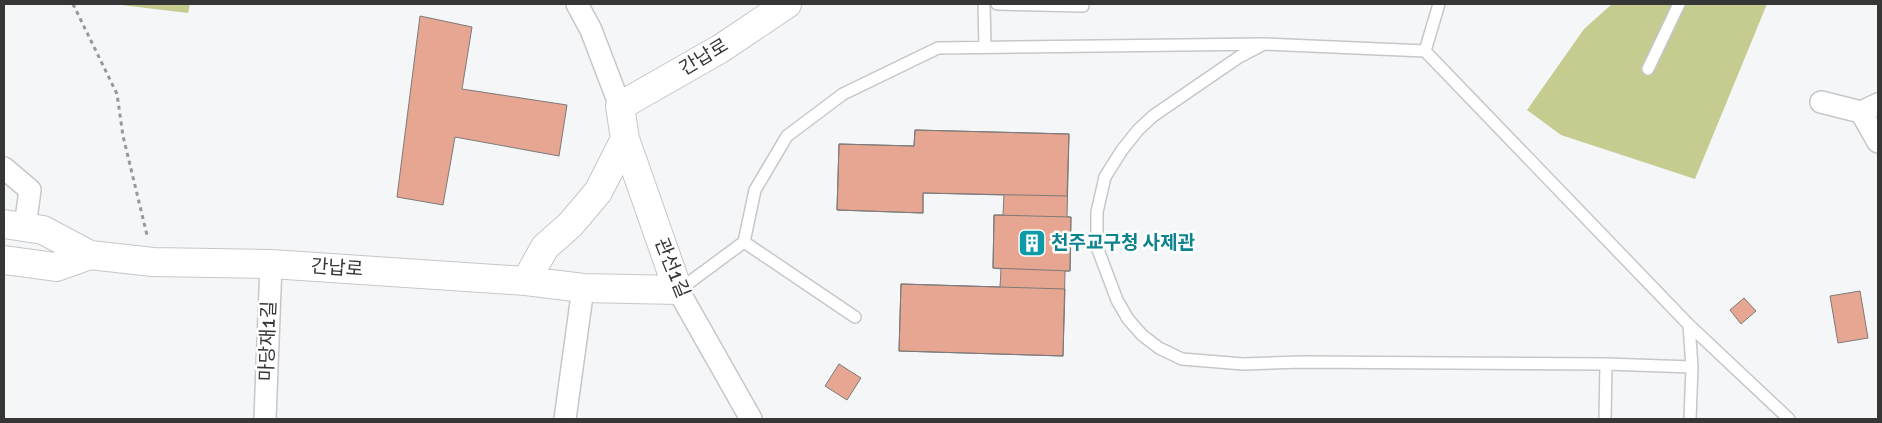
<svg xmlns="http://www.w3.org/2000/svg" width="1882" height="423" viewBox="0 0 1882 423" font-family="Signika,'Noto Sans KR',sans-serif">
<rect width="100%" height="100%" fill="#f5f6f8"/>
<path fill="#c6cc90" d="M113 4H190L188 13Z
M1612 4H1767L1695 179 1561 135 1527 110 1584 29Z"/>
<path fill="#e6a691" stroke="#7d7a79" d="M420 16 472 27 462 89 567 105 559 156 455 137 443 205 397 197Z
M915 130 1069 134 1067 196 923 193V213L837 210 839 144 914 146Z
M915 130 1069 134 1067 217H1071L1070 271H1065L1063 356 899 351 901 284 1000 287 1001 269 993 268 994 215H1003L1004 195 923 193V213L837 210 839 144 914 146Z
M994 215 1071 217 1070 271 993 268Z
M901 284 1065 289 1063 356 899 351Z
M1860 291 1868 338 1838 343 1830 296Z
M1744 298 1756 311 1741 324 1730 310Z
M839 364 861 378 847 400 825 386Z"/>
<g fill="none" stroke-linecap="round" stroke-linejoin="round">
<g stroke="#c6c7ca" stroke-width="14">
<path id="service" d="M984 4 985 47
M997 4 1083 6
M1262 45 1239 57 1153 116 1138 130 1122 150 1105 177 1097 212V247L1117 300 1128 319 1142 335 1159 348 1182 359 1243 364 1302 362 1606 364
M1425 51 1439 4
M1648 69 1679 4
M744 242 855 317
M679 290 744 242 755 190 787 136 843 94 938 48 1264 44 1425 51 1689 325 1789 419
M1689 325 1692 367 1690 419
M1605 419 1606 364 1692 367"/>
</g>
<g stroke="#c6c7ca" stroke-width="24">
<path id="minor" d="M577 4 591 30 620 106
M1821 102 1861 112
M1878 104 1861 112 1878 142
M4 168 30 190 25 227
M678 290 751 419
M265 419 271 264
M565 419 583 288"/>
</g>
<g stroke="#c6c7ca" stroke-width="30">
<path id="tertiary" d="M4 224 43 230 90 255 153 262 271 264 526 281 583 288 678 290 625 139 620 106 720 49 787 4
M4 260 56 267 90 255
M526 281 545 247 570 225 598 192 625 139"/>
</g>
<path stroke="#979899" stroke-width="3" stroke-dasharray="4 4" stroke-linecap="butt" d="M73 4 117 94 123 136 147 235"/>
<use href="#service" stroke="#fff" stroke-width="11"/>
<use href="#minor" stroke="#fff" stroke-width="21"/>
<use href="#tertiary" stroke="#fff" stroke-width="28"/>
</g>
<defs>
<g id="building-square" transform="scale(1.4375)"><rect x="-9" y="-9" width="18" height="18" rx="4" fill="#0f9aa8" stroke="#fff"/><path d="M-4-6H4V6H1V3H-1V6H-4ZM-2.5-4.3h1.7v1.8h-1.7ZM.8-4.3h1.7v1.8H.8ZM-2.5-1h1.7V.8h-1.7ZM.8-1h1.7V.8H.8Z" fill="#fff"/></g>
</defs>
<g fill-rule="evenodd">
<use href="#building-square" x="1032" y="243"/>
</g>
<g text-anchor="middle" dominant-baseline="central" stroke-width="5" stroke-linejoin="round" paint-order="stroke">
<g font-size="19" fill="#363637" stroke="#fff">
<text transform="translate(704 57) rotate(-31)">간납로</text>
<text transform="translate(337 268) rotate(4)">간납로</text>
<text transform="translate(672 268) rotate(68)">관선1길</text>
<text transform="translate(268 341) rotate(-88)">마당재1길</text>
</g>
<g font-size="19" font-weight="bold" fill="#0d838f" stroke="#fff" text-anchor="start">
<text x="1051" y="243">천주교구청 사제관</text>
</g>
</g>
<rect width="1882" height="423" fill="none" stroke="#363637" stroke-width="10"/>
</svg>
